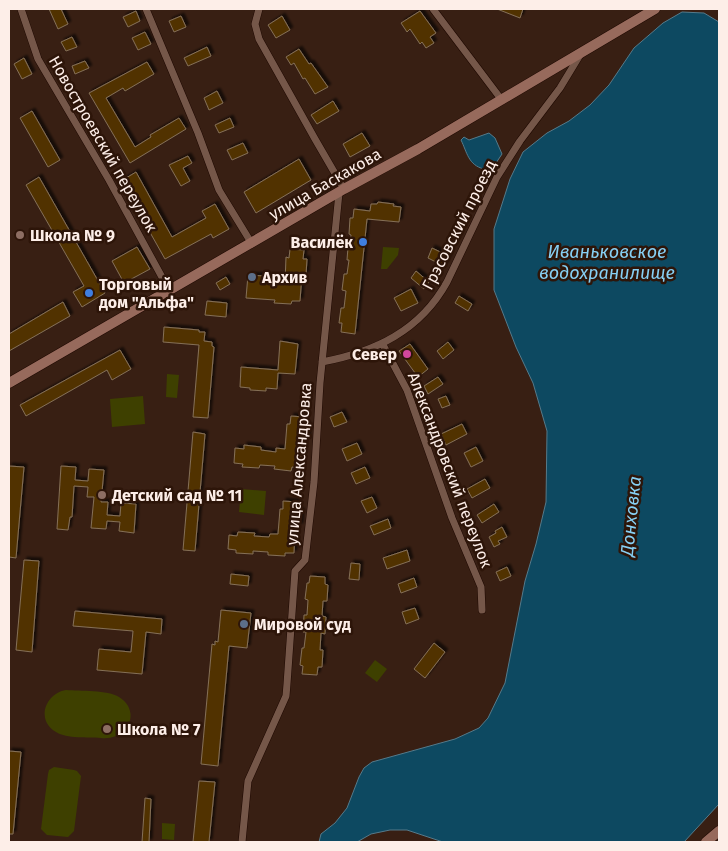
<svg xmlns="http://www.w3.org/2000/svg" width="728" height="851" viewBox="0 0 728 851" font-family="'Fira Sans',sans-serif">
<defs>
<filter id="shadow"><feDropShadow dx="3" dy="-3" stdDeviation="1" flood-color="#0009"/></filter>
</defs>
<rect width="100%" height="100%" fill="#381f13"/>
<path fill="#3e4000" d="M383 247 399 248 398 255 387 269H381Z
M167 374 179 375 177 398 166 397Z
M143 396 145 424 112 427 110 399Z
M241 489 266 491 264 515 239 512Z
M375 660 387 669 377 682 365 673Z
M66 690C80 691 108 690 119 697 142 711 128 741 101 738 88 737 67 739 56 732 35 720 46 693 66 690Z
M54 767 74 770 77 771 81 776 74 831 68 837 47 835 41 829 48 774 49 770Z
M162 823 175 824 174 840 162 839Z"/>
<path fill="#0d4961" stroke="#557a8a" d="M682 12 704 13 719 22V804L684 842H443L407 830H390L371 834 357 842H319L321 834 335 823 347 808 359 777 364 768 372 762 455 739 479 728 488 718 505 683 525 581 536 544 546 502 547 431 533 383 516 347 494 290V229L510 179 523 152 547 133 569 121 590 105 609 85 634 48 663 23Z
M489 133 495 138 502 154 496 163 484 169C468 165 467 152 461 140L464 137 469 140Z"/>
<path fill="#513306" stroke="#857057" filter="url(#shadow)" d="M49 9H61L68 24 58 29Z
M497 9H523L520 18Z
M136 11 140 21 128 27 123 17Z
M420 11 436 33 430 37 434 43 426 48 422 42 420 44 410 29 407 32 401 23Z
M181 16 186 27 174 32 169 21Z
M282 16 290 30 276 38 268 25Z
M145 32 151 44 138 50 132 38Z
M72 37 77 47 66 51 61 42Z
M207 47 211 56 188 66 184 58Z
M299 49 309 64 311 63 328 87 315 94 305 78 303 79 294 63 291 65 286 57Z
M24 58 32 74 22 79 14 64Z
M85 61 89 68 75 74 72 66Z
M147 62 154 74 125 91 123 88 106 98 135 147 151 137 150 135 179 118 186 129 130 163 89 93Z
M217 91 223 103 209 110 204 98Z
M333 101 339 111 317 124 311 115Z
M32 111 60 160 48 167 20 118Z
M230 118 234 127 219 133 215 125Z
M362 133 370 146 350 157 343 144Z
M243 143 248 153 232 160 227 150Z
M188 156 192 163 183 168 190 181 181 186 169 165Z
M299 159 311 180 256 213 244 192Z
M136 172 172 237 206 218 202 211 215 204 229 229 213 238 211 234 165 259 121 181Z
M39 177 105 293 82 307 73 292 84 286 26 185Z
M378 202 394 204 393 206 401 207 399 222 367 219 355 334 341 332 342 323H339L341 308H344L346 291 342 290 344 274H347L349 260H347L348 247H350L351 235 349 234 350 218H353L354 209 370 211 371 204H377Z
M137 247 150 269 124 283 112 261Z
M432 248 449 256 444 266 428 258Z
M290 249 304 250 303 259H307L306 275 302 274 300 301H292L291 304 274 303 275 300 246 298 248 275 265 276V281L285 282 286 257 289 258Z
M416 271 429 282 424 289 411 278Z
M226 277 230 284 220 290 216 283Z
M411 289 418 303 401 311 394 298Z
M459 296 472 304 468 311 455 303Z
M207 301 227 303 226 317 205 315Z
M63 302 70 316 9 351V334Z
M164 327 199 330V332H205L204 341 212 342V346L214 347 208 418 193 417 199 345 163 342Z
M280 341 298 344 295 374 278 373 277 389 266 388V391L250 390V388L240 387 241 367 278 370Z
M448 342 454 350 443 359 437 351Z
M410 344 428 369 418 377 399 351Z
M120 350 131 369 112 380 107 370 26 416 20 405Z
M438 377 443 384 428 394 424 386Z
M446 396 450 405 442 408 438 399Z
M342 412 347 422 334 427 330 417Z
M291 416 304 417V425H308L307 441H302L300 468 292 467 291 471 274 469 275 466 260 465 259 468 242 467 243 464 234 463 235 448 244 449V445L261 447V450L276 452V448L285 449 287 424H290Z
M462 424 467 434 446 445 441 434Z
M193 432 205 434 195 551 183 550Z
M357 443 362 454 347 461 342 449Z
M476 447 483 461 471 467 464 453Z
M9 466 24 467 16 558 9 557Z
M61 466 76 467 75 480 88 481 89 469 104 470 101 502H108L107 515 120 516 121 503 136 504 134 533 119 531 120 522 107 521 106 529 91 528 94 497H87L88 487 74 486 72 517H70L68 530 57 529Z
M365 467 370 478 356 484 351 473Z
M485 479 490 488 472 498 467 489Z
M372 497 377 508 367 513 361 501Z
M283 501 297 502V510L301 511 300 526H295L294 553H285V556L268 555V552L253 551V554L236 553V550L228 549 229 535 237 536 238 532 255 533 254 536 269 537 270 534H278L280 509H283Z
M494 504 499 512 482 523 477 515Z
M388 519 391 528 374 535 370 526Z
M502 527 507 537 498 541 500 544 494 547 489 537 496 533 495 531Z
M407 550 410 561 387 569 383 558Z
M24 560 39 561 32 652 16 650Z
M351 563 360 564 359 580 349 579Z
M507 567 511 576 500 581 496 572Z
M231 574 249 576 248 586 230 584Z
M310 576 325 577V584L328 585 327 601H323L322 616 326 617 325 634 321 633 320 650H323L322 667H318L317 675 302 674 303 666 300 665 302 648H304L306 632H303L304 615H307L308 600 305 599 307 583H309Z
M414 578 417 587 401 593 398 584Z
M415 608 419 619 406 624 402 612Z
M221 610 251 613 247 648 229 646 218 766 201 764 212 644 215 645V641L218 642Z
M75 611 162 619 161 634 146 632 142 674 97 670 99 649 131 652 133 631 73 626Z
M434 643 445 652 425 678 414 669Z
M9 751 21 752 13 834H9Z
M199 781 215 782 209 842H193Z
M145 798 151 799 149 842H142Z"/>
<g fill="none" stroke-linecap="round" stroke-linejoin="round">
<g stroke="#1e0801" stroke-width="8">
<path id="street" d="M21 9 38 59 109 180 169 290
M146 9 198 133 219 190 252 244
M259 9 255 24 259 39 315 139 344 189
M433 9 501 99
M382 343 407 390 452 518 481 587 482 610
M322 362C375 352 420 331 447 282L497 177 520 141 560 88 580 55
M242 842 248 781 286 696 287 684 295 571 305 560 314 482 320 383 339 193"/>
</g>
<g stroke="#1e0801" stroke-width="11">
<path id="secondary" d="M9 383 344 189 418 149 655 9
M706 842 719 831"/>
</g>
<use href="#street" stroke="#755749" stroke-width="7"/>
<use href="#secondary" stroke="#976a5c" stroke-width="10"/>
</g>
<g fill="#8d6e63" stroke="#2d1509" stroke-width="2">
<circle cx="20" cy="235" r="5"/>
<circle cx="102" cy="495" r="5"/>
<circle cx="107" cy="729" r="5"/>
</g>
<g fill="#3f7fe0" stroke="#2d1509" stroke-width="2">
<circle cx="363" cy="242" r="5"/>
<circle cx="89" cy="293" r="5"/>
</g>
<g fill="#5c6f8a" stroke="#2d1509" stroke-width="2">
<circle cx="252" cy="277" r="5"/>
<circle cx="244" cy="624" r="5"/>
</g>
<circle fill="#d1479c" stroke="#2d1509" stroke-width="2" cx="407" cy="354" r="5"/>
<g text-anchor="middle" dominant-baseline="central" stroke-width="5" stroke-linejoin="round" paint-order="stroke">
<g font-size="16" fill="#fdeee8" stroke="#2d1509">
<text transform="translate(103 144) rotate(60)">Новостроевский переулок</text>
<text transform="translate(325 184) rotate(-30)">улица Баскакова</text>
<text transform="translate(459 225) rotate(-63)">Грэсовский проезд</text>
<text transform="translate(299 464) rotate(-85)">улица Александровка</text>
<text transform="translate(450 470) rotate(69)">Александровский переулок</text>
</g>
<g font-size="16" font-weight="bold" fill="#fdeee8" stroke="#2d1509" text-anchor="start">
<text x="30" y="235">Школа № 9</text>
<text x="353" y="242" text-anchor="end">Василёк</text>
<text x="262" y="277">Архив</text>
<text x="99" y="284">Торговый<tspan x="99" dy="18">дом "Альфа"</tspan></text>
<text x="397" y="354" text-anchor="end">Север</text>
<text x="112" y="495">Детский сад № 11</text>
<text x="254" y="624">Мировой суд</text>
<text x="117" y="729">Школа № 7</text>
</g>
<g font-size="18" font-style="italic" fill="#86cff3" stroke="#2d1509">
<text x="607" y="252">Иваньковское<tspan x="607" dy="21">водохранилище</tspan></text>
<text transform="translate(631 516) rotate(-84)">Донховка</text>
</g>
</g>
<rect width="728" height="851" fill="none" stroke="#fdeee8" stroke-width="20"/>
</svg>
